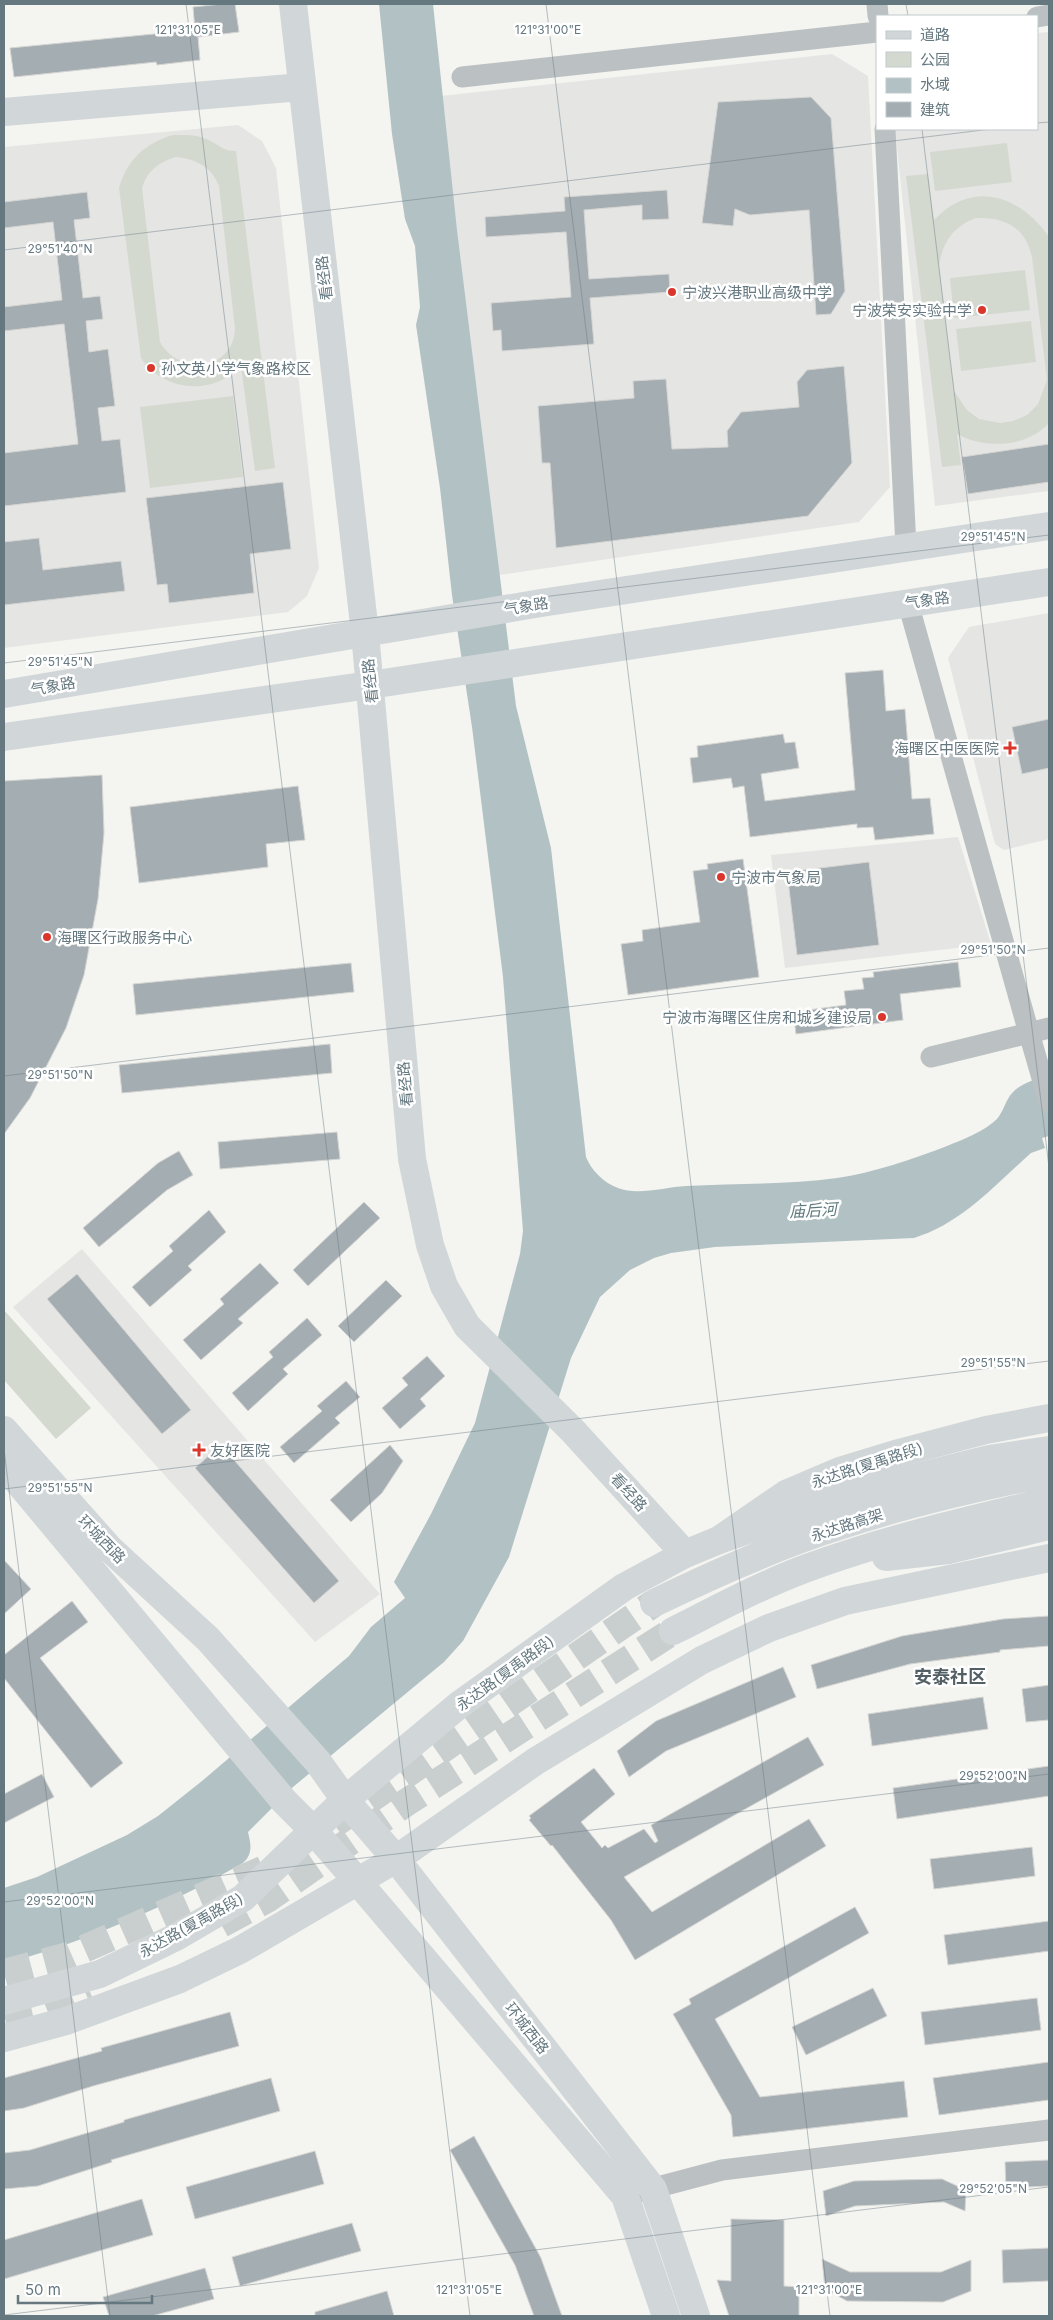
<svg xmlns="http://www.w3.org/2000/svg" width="1053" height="2320" viewBox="0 0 1053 2320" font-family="Inter,'Noto Sans SC',sans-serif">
<rect width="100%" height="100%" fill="#f4f4f0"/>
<path fill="#e5e5e4" d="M1049 32V491L935 506 895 129H1037V33Z
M832 54 868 76 890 487 859 522 499 575 440 96Z
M238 125 262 141 276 168 319 568 307 596 288 612 4 648V147Z
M1049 613V839L1004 850 995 844 948 658 969 627Z
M958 837 991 944 785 968 771 855Z
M82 1249 380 1594 315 1642 13 1307Z"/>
<path fill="#d4d9d0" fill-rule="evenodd" d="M173 135C184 135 196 134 206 139 218 143 223 152 236 151L275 468 255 471 241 366C213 396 164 392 141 358L119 188C127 160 145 143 173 135ZM176 157C195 159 211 166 219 186L235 329C233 371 179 376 160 342L142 188C147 171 159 162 176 157Z
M1007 143 1012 182 935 191 930 152Z
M928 174 934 220C972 179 1020 195 1049 237V423C1026 448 985 449 957 434L961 465 942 467 906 176ZM976 218C1005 217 1025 227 1032 257L1047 380 1038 404 1027 415 1013 421 1000 423 979 419 967 410 954 391 939 266C942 242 954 226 976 218Z
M1025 270 1030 310 954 318 950 278Z
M1031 321 1036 362 961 371 956 329Z
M233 396 243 477 150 488 140 407Z
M4 1310 91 1408 56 1439 4 1380Z"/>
<path fill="#b2c2c4" d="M379 4H433L457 230 516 706 551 848 586 1157C591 1170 604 1183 618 1188 638 1196 665 1187 686 1186 736 1183 787 1185 837 1178 873 1173 913 1159 947 1146 962 1140 985 1131 997 1119 1002 1113 1004 1106 1008 1099 1016 1084 1034 1080 1049 1075V1136L1042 1138 1045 1148 1031 1153C995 1185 961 1224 914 1238L715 1247 671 1253 654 1258 630 1270 600 1297 571 1358 509 1557 463 1641 444 1662 293 1787 248 1832C251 1844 253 1854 243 1863 163 1908 93 1939 4 1964V1888L37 1877 127 1835 158 1816 202 1781 349 1656 371 1627 405 1598 394 1582 431 1514 475 1423 520 1254 523 1231 503 977 472 727 452 595 440 488 416 325 420 307 415 246 405 219 392 134Z"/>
<path fill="#a4adb1" stroke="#d5d5d3" d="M223 4H235L239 32 198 37 200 60 157 65 156 62 14 77 10 48 195 30 193 7Z
M811 97 831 118 845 291 831 314 816 315 809 210 750 215 735 209 733 226 702 223 718 102Z
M667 190 669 219 642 220V205L584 210 589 279 669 274 670 292 590 298 594 344 502 351 501 330 493 331 491 303 571 297 566 232 486 237 485 217 565 211 564 197Z
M87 192 90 218 74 220 83 298 100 296 103 319 86 321 89 352 108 349 115 406 98 408 102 441 120 439 126 492 4 506V453L78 444 64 324 4 331V307L62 300 53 222 4 228V202Z
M844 366 852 463 808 516 556 548 550 463H542L538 406 634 398 633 381 666 379 672 449 728 447 727 431 741 412 799 407 797 382 807 370Z
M1049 444V482L968 494 962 457Z
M283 482 291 549 250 554 254 593 169 603 167 584 157 585 146 498Z
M39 538 43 570 121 561 125 591 4 605V542Z
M883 670 886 711 905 709 912 799 930 798 934 834 875 840 873 827 857 828V824L750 837 744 786 733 788 731 778 693 783 690 758 698 757 697 746 783 734 785 743 795 742 799 768 761 774 765 801 855 790 845 673Z
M1049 719V768L1022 774 1012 727Z
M102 775 104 833 98 899 84 975 66 1028 30 1098 4 1134V781Z
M298 786 305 840 266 844 268 867 139 883 130 807Z
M743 859 759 977 628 995 621 944 643 941 642 930 700 922 693 871 708 869 707 864Z
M869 862 879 945 797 955 787 872Z
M958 962 961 987 900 994 903 1020 796 1034 793 1012 846 1005 844 991 864 989 862 978 874 977 873 972Z
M351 963 354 992 136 1015 133 984Z
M330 1044 332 1073 122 1093 119 1065Z
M337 1132 340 1159 220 1169 218 1142Z
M179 1151 193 1175 167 1190 99 1247 83 1228 158 1163Z
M364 1202 380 1218 308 1286 293 1270Z
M209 1210 226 1232 188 1266 192 1270 150 1307 132 1287 173 1251 169 1246Z
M260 1263 279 1283 238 1319 243 1323 201 1360 183 1340 224 1304 220 1299Z
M77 1274 191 1410 162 1434 47 1299Z
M386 1280 402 1296 354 1342 338 1326Z
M307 1318 322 1335 283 1369 288 1374 248 1411 232 1393 273 1357 269 1352Z
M427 1356 445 1376 420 1399 426 1406 400 1429 382 1408 408 1385 402 1378Z
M346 1381 360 1397 335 1418 340 1423 294 1463 280 1447 322 1411 317 1406Z
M221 1445 339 1581 314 1603 195 1468Z
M390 1445 403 1461 382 1493 351 1522 330 1500Z
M4 1560 31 1589 4 1614Z
M72 1601 88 1622 40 1658 123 1763 91 1788 4 1678V1655Z
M1049 1616V1646L1000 1650V1652L910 1664 817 1689 811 1665 902 1636 1003 1619Z
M783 1667 796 1697 666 1751 629 1777 617 1751 656 1721Z
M1049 1685V1720L1026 1722 1022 1689Z
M983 1697 988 1729 872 1746 868 1714Z
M808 1737 824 1765 624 1877 652 1912 809 1819 826 1846 635 1960 611 1920 552 1845 551 1846 529 1820 531 1818 529 1816 594 1768 615 1794 581 1822 602 1848 605 1845 608 1848 644 1829 655 1843 658 1841 651 1825Z
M1049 1766V1796L897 1819 893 1788Z
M42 1774 54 1797 4 1823V1794Z
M1032 1847 1035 1876 934 1889 930 1859Z
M855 1907 869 1933 715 2019 760 2097 904 2081 908 2117 733 2137 731 2115 673 2014 691 2004 689 1999Z
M1049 1921V1951L948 1965 944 1935Z
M873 1988 887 2016 806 2055 792 2027Z
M1037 1998 1041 2030 925 2045 921 2012Z
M230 2012 239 2046 93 2086 24 2108 4 2111V2078L102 2051 101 2048Z
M1049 2062V2100L939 2115 933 2078Z
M271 2078 280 2111 111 2160 112 2162 38 2186 4 2189V2153L30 2150 124 2122V2120Z
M474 2136 541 2258 562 2316H534L515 2265 450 2150Z
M315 2151 324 2184 195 2219 186 2187Z
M1049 2160V2186L1006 2188 1005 2162Z
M942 2179 966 2190 965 2211 944 2202 855 2206 826 2216 823 2191 854 2181Z
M142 2199 153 2235 4 2279V2240Z
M731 2219 784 2220V2286L799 2287V2316H729L717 2280 731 2281Z
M352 2223 361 2251 240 2286 232 2257Z
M1049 2248V2281L1003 2283 1002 2250Z
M822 2259 850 2272H941L971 2260V2291L943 2302 847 2301 825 2289Z
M205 2268 214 2299 152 2316H109L103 2297Z
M387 2291 394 2316H315V2312Z"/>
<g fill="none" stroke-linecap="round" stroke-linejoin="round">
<path stroke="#c9cfce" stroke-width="28" stroke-dasharray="28 14" stroke-linecap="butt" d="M334 1824 654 1603
M221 1924 267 1899 407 1802 673 1631
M4 1973 68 1956 276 1864
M4 2014 45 2005 88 1987"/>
<path stroke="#bbc0c2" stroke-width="21" d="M877 4 878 16
M1037 17 1049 15
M462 77 877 32
M885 129 906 547
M908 603 1029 1033 1049 1028
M931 1057 1029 1033 1049 1102
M639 2192 722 2170 1049 2130"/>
<path stroke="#d1d6d9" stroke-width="28" d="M293 4 365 633 412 1159 430 1245 444 1286 467 1326 573 1431 685 1554
M4 112 302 87
M4 694 541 603 1049 526
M4 737 370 685 1049 582"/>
<path stroke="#d1d6d9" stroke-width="28" d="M4 1430 110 1549 208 1639 318 1762 345 1800 396 1859 653 2189 696 2316
M4 1465 284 1801 313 1830 358 1882 625 2196 666 2316
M4 2001 100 1974 176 1937 243 1898 345 1800 459 1705 624 1587 685 1554 719 1540 786 1494 840 1471 899 1453 986 1430 1049 1418
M4 2038 66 2021 180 1979 240 1950 396 1859 536 1761 702 1660 769 1628 845 1601 1049 1558"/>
<path stroke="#d1d6d9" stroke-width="28" d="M719 1540 856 1492 989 1459 1049 1450
M886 1557 949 1550 1049 1526
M654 1603C714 1574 776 1546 839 1526 908 1503 978 1487 1049 1473
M673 1631C717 1609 761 1585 807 1568 886 1539 968 1520 1049 1501"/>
</g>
<path fill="none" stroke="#657880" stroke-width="1" stroke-opacity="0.45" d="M186 4 470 2316M546 4 830 2316M906 4 908 16M1037 123 1049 122M922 129 1049 1167M4 250 991 129M4 663 1049 535M4 1076 1049 948M4 1449 110 2316M4 1489 1049 1361M4 1902 1049 1774M4 2315 1049 2187"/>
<g fill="#da362b" stroke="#fff" stroke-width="2">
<circle cx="672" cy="292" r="5"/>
<circle cx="982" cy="310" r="5"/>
<circle cx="151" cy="368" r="5"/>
<path d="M1007.5 740.5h5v5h5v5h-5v5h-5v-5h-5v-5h5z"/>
<circle cx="721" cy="877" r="5"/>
<circle cx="47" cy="937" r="5"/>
<circle cx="882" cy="1017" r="5"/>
<path d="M196.5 1442.5h5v5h5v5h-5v5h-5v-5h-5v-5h5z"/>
</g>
<g text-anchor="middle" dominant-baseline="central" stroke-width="5" stroke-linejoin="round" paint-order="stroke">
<g font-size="15" fill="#657880" stroke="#fff">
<text transform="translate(324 278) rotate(-97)">看经路</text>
<text transform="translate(927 600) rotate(-8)">气象路</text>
<text transform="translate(526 606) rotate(-9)">气象路</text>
<text transform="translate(370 681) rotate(-96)">看经路</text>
<text transform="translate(53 686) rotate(-10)">气象路</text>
<text transform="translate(405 1084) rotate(-95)">看经路</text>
<text transform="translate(867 1465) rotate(-18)">永达路(夏禹路段)</text>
<text transform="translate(629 1492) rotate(48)">看经路</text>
<text transform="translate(847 1525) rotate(-18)">永达路高架</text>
<text transform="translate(102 1539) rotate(46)">环城西路</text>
<text transform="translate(505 1673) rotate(-36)">永达路(夏禹路段)</text>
<text transform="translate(191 1925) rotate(-29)">永达路(夏禹路段)</text>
<text transform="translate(527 2028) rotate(52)">环城西路</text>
</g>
<g font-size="15" fill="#657880" stroke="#fff" text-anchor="start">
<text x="682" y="292">宁波兴港职业高级中学</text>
<text x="972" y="310" text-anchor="end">宁波荣安实验中学</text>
<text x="161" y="368">孙文英小学气象路校区</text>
<text x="999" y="748" text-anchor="end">海曙区中医医院</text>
<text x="731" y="877">宁波市气象局</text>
<text x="57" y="937">海曙区行政服务中心</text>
<text x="872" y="1017" text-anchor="end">宁波市海曙区住房和城乡建设局</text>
<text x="210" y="1450">友好医院</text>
</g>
<g font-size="16" font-style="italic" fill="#607b7e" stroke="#fff">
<text transform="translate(813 1210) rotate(-3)">庙后河</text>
</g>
<g font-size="18" font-weight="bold" fill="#526065" stroke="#fff">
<text x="950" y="1676">安泰社区</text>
</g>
</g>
<g font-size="12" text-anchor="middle" fill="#657880" stroke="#fff" stroke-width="5" stroke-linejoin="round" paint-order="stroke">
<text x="188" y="34">121°31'05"E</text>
<text x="548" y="34">121°31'00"E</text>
<text x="60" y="253">29°51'40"N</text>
<text x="993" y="541">29°51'45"N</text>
<text x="60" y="666">29°51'45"N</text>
<text x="993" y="954">29°51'50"N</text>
<text x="60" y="1079">29°51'50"N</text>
<text x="993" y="1367">29°51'55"N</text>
<text x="60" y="1492">29°51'55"N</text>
<text x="993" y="1780">29°52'00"N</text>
<text x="60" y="1905">29°52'00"N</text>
<text x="993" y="2193">29°52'05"N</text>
<text x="469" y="2294">121°31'05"E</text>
<text x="829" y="2294">121°31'00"E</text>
</g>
<rect width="1053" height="2320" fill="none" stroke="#657880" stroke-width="10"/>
<rect x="876" y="15" width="162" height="115" fill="#ffffff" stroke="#c1c9cc"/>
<rect x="886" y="31" width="25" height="8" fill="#d1d6d9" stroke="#c1c9cc"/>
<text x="920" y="40" font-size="15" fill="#657880">道路</text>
<rect x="886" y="52" width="25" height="15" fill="#d4d9d0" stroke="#c1c9cc"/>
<text x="920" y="65" font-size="15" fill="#657880">公园</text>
<rect x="886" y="78" width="25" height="15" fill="#b2c2c4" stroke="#c1c9cc"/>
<text x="920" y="90" font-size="15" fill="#657880">水域</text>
<rect x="886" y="102" width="25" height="15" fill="#a4adb1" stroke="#c1c9cc"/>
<text x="920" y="115" font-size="15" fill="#657880">建筑</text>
<path d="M18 2295v8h134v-8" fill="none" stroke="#657880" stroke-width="2.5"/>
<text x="25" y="2295" font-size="15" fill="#657880" stroke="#ffffff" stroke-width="4" paint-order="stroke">50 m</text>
</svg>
